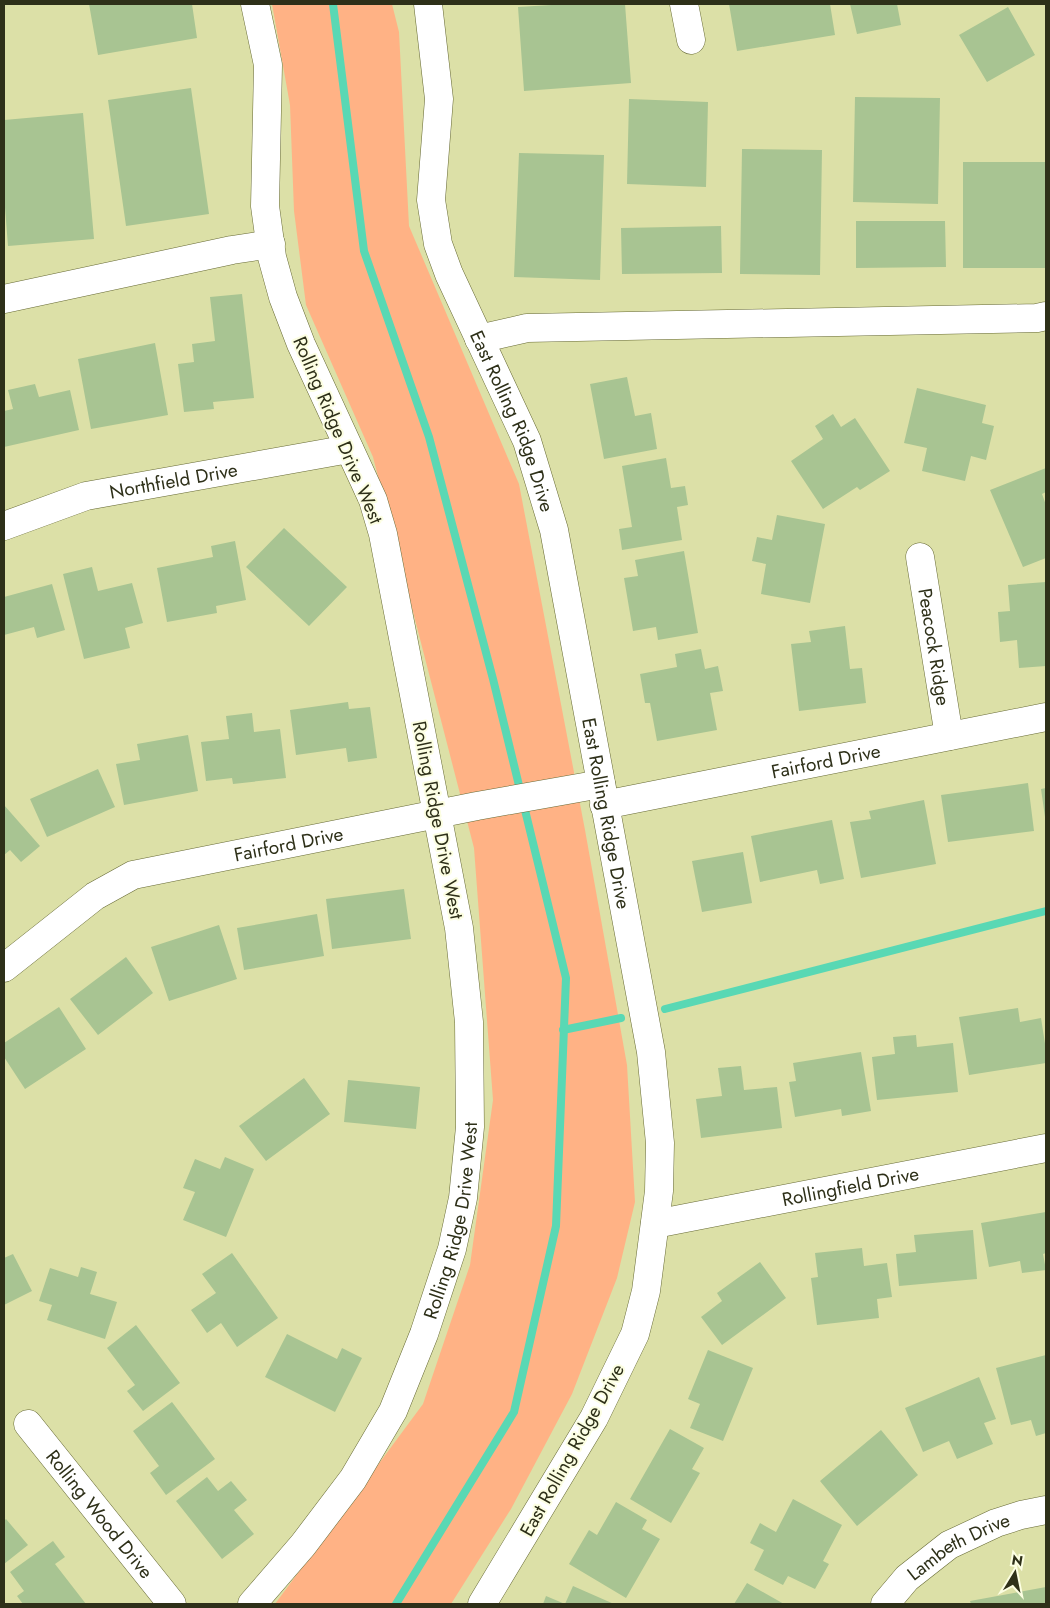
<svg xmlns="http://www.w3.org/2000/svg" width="1050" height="1608" viewBox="0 0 1050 1608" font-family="Jost,sans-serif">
<rect width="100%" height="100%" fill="#dce0a7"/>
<path fill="#ffb285" d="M272 4H392L399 32 409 226 519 484 585 830 627 1065 635 1202 617 1278 572 1394 511 1509 451 1604H275L423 1404 470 1265 493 1100 474 848 373 457 306 305 294 211 290 105Z"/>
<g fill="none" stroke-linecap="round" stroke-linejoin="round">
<path stroke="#59d8b4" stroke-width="8" d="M333 4 364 251 429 437 493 679 566 978 556 1226 514 1412 396 1604
M665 1009 1046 911
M563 1030 621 1018"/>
</g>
<path fill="#a8c492" d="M89 4H192L197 38 98 55Z
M568 4H625L631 83 524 91 518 7Z
M729 4H830L835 35 737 51Z
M850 4H897L901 25 857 34Z
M1008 7 1035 55 987 82 959 35Z
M191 88 209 214 126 226 108 100Z
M855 97 940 98 938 204 853 202Z
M629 99 708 102 706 187 627 184Z
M83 113 94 239 8 246 4 195V120Z
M742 149 822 150 820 275 740 274Z
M519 153 604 155 600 280 514 277Z
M963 162H1046V268H963Z
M856 221H945L946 267 856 268Z
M721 226 722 273 622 274 621 228Z
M242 294 254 398 213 402 214 409 184 412 178 364 194 362 192 344 215 341 210 297Z
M155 343 168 415 91 429 78 359Z
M627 377 635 416 651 413 657 449 604 459 590 384Z
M35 384 39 397 70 390 79 430 4 447V411L13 409 8 390Z
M917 388 986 405 982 423 994 426 986 460 971 456 965 481 922 471 927 448 904 443Z
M833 414 841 427 855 418 890 471 860 490 857 487 823 509 791 461 823 439 815 426Z
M666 458 671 488 685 486 688 505 677 507 682 540 622 550 619 529 632 527 622 466Z
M1046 468V492L1042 494 1046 505V558L1023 567 990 490Z
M777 515 825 524 810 603 761 594 766 564 752 561 757 537 772 540Z
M284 528 347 587 309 626 246 567Z
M235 541 246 600 216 606 217 613 167 622 157 568 213 557 211 546Z
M684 551 698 633 658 640 656 627 633 631 624 578 638 576 635 560Z
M92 567 98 591 132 583 143 623 125 628 130 648 84 659 63 574Z
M1046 582V666L1019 668 1017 640 1000 642 998 612 1010 611 1008 585Z
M52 584 65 630 37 638 34 627 4 635V597Z
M845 626 850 669 862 668 866 703 799 711 791 644 811 642 809 631Z
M701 649 705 669 718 666 723 691 710 693 717 730 657 741 650 703H645L640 674 677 667 675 654Z
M348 702 349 709 370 707 377 758 348 762 346 748 296 755 290 710Z
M252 713 254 732 280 729 286 778 233 784 232 778 206 781 201 742 229 739 226 716Z
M188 735 198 791 124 805 116 764 140 760 137 744Z
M98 769 115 807 47 837 30 799Z
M1028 783 1034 831 948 842 941 795Z
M1046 788V817H1045L1041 789Z
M924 800 936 864 861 878 850 822 871 819 869 811Z
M4 805 40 846 21 862 10 850 4 855Z
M832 820 844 879 820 884 817 870 760 882 751 836Z
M743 852 752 903 702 912 692 861Z
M404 889 411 939 332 949 326 899Z
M317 914 324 956 244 970 237 928Z
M219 925 237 979 169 1001 151 947Z
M126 957 153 993 98 1035 70 999Z
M59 1007 86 1049 25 1089 4 1057V1043Z
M1018 1008 1020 1022 1041 1018 1046 1050V1063L969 1075 959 1017Z
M916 1035 917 1047 953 1043 958 1092 877 1100 872 1057 895 1054 893 1037Z
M861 1052 871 1111 842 1116 841 1109 795 1117 789 1082 796 1081 793 1063Z
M741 1066 744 1090 777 1087 782 1128 701 1138 696 1099 722 1096 718 1068Z
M304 1078 330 1114 266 1161 239 1126Z
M348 1080 420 1087 416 1129 344 1122Z
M225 1157 254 1169 226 1237 183 1220 195 1192 183 1188 195 1159 220 1169Z
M1046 1212V1253L1043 1254 1046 1270 1022 1273 1020 1261 989 1267 981 1223Z
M973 1230 977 1279 899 1286 896 1254 916 1252 914 1235Z
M862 1248 864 1266 887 1263 892 1297 877 1299 879 1318 817 1325 811 1278 818 1277 815 1253Z
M232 1253 278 1318 237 1347 221 1323 207 1333 191 1310 216 1293 202 1274Z
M13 1254 32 1291 4 1305V1258Z
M760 1262 786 1298 722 1345 701 1317 722 1301 717 1293Z
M81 1267 97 1272 90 1294 117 1302 105 1339 47 1320 52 1305 39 1301 50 1268 78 1277Z
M136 1325 180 1383 143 1411 127 1391 135 1385 107 1348Z
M287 1334 337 1359 342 1348 362 1358 335 1412 265 1377Z
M708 1350 753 1368 723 1441 690 1428 700 1404 688 1399Z
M1046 1355V1433L1036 1436 1031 1420 1011 1425 996 1368Z
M979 1377 996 1419 984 1423 993 1444 957 1459 949 1441 923 1452 905 1408Z
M172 1402 215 1459 166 1495 150 1473 159 1466 133 1431Z
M670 1429 704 1448 692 1469 700 1473 671 1523 630 1499Z
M881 1430 918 1475 857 1526 820 1481Z
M207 1477 218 1491 231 1481 247 1500 234 1510 254 1534 222 1559 176 1501Z
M793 1499 842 1525 823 1561 829 1564 815 1589 788 1576 783 1585 754 1570 764 1550 750 1543 760 1523 776 1532Z
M616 1502 647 1520 642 1529 660 1539 626 1598 569 1564 589 1530 597 1535Z
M6 1519 28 1545 4 1564V1521Z
M53 1541 65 1557 55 1564 86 1604H23L17 1596 24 1591 10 1572Z
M747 1583 784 1604H734Z
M573 1586 614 1604H543L546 1596 565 1604Z
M1046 1587V1604H971L970 1601Z"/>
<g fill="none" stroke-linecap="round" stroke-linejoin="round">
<g stroke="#676a35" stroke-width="29">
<g id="minor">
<path id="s1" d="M428 4 439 99 431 200 438 244 449 274 527 441 554 530 651 1052 660 1143 659 1191 646 1291 635 1334 594 1418 482 1604"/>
<path d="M684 4 691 40"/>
<path d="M4 299 232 250 271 244"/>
<path d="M479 339 527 328 1037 318 1046 316"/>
<path id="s2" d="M4 526 86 496 349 449"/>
<path id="s3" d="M920 557 949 736"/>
<path id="s4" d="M604 805 1046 717"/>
<path id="s5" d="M4 968 95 896 133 875 477 806 601 784"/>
<path id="s6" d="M655 1224 1046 1148"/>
<path id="s7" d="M28 1424 172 1604"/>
<path id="s8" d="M252 1604 303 1545 353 1479 393 1411 424 1334 452 1249 463 1198 470 1127 469 1022 459 928 383 534 373 500 301 344 283 297 272 257 265 206 268 65 255 4"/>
<path id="s9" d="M885 1604 907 1578 949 1545 996 1523 1021 1515 1046 1510"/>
</g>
</g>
<use href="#minor" stroke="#fff" stroke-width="28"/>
</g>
<g text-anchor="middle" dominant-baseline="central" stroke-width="4" stroke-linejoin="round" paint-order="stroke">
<g font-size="19" fill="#2e3019" stroke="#fcfee2">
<text stroke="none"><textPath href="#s1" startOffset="434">East Rolling Ridge Drive</textPath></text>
<text transform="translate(338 430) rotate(67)">Rolling Ridge Drive West</text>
<text stroke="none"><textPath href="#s2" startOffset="176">Northfield Drive</textPath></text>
<text stroke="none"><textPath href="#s3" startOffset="91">Peacock Ridge</textPath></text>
<text stroke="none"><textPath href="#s4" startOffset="226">Fairford Drive</textPath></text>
<text stroke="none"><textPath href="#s1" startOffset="839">East Rolling Ridge Drive</textPath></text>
<text transform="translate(438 820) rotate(79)">Rolling Ridge Drive West</text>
<text stroke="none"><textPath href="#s5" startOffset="318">Fairford Drive</textPath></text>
<text stroke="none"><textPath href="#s6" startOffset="199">Rollingfield Drive</textPath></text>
<text stroke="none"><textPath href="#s8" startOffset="440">Rolling Ridge Drive West</textPath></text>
<text transform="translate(572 1450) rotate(-61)">East Rolling Ridge Drive</text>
<text stroke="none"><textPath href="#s7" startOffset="115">Rolling Wood Drive</textPath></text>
<text stroke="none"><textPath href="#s9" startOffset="95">Lambeth Drive</textPath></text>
</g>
</g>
<rect width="1050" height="1608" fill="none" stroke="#2e3019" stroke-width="10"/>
<g transform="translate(1015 1573) rotate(10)" stroke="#fcfee2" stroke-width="4" paint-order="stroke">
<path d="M0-4L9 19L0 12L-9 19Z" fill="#2e3019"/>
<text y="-8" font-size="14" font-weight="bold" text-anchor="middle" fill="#2e3019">N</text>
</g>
</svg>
